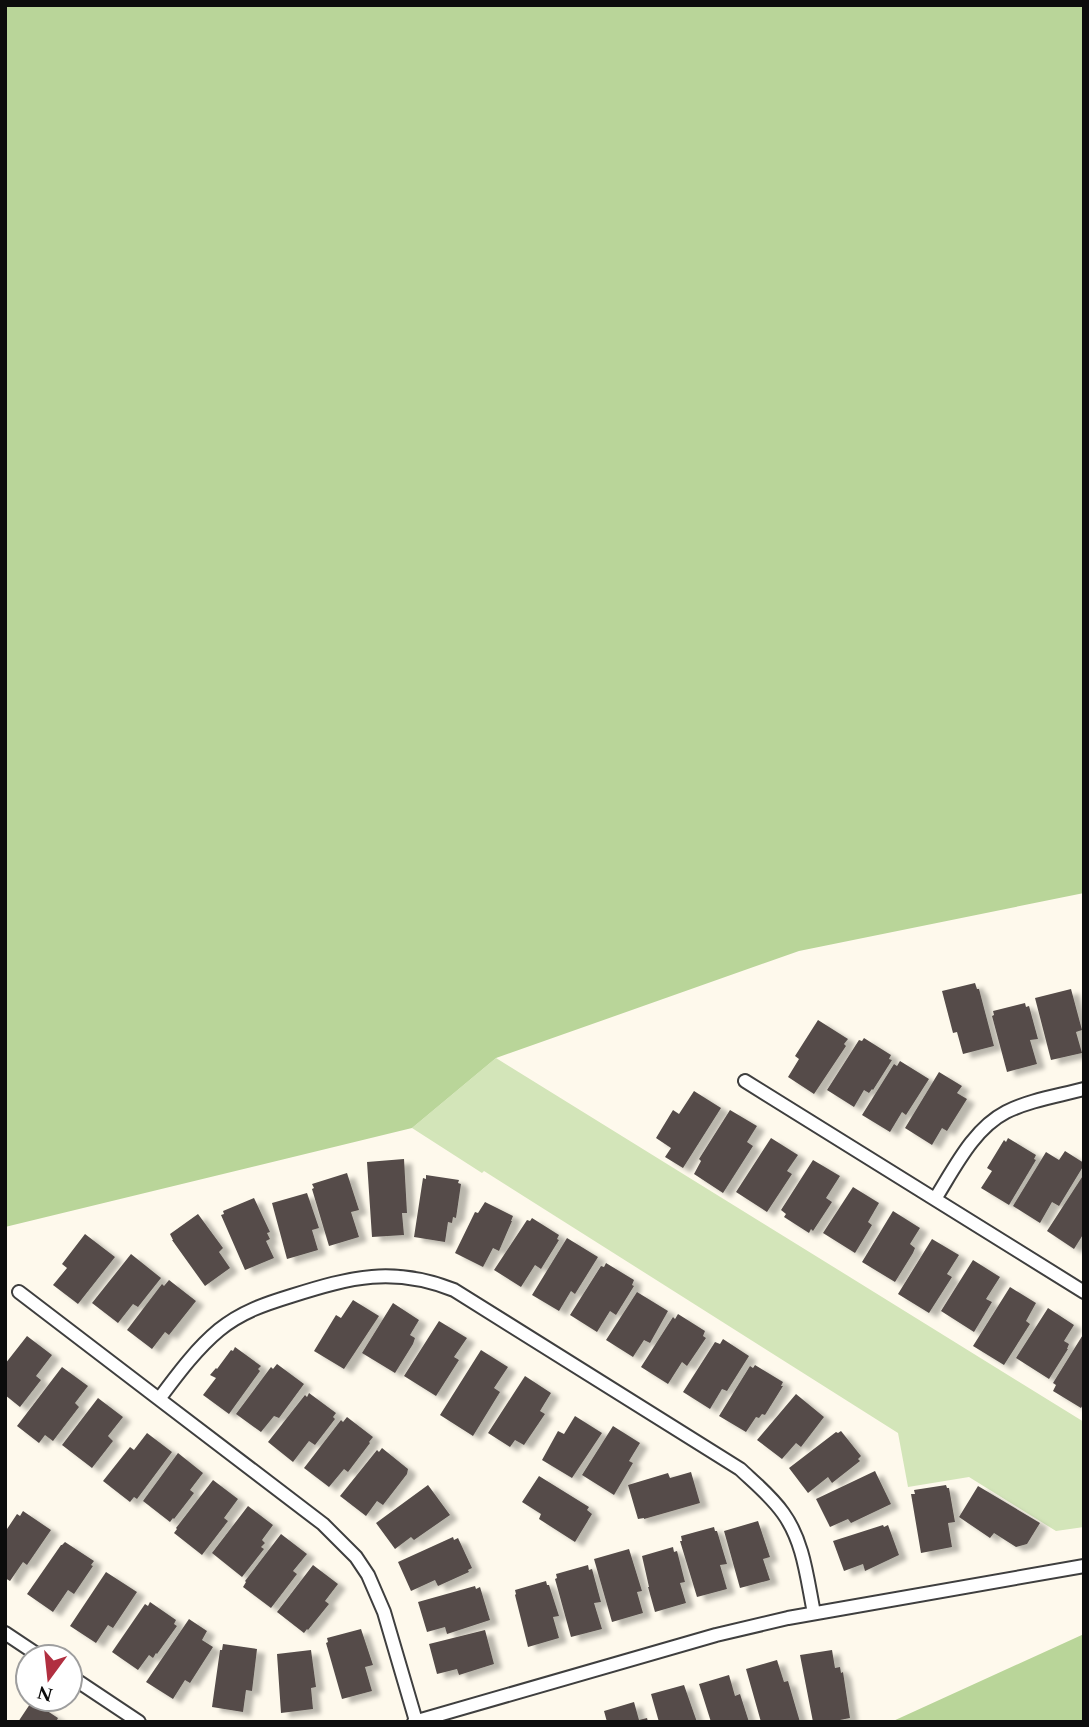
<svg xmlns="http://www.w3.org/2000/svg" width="1089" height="1727" viewBox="0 0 1089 1727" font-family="Spectral,serif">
<defs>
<filter id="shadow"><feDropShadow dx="8" dy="4.5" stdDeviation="2" flood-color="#0004"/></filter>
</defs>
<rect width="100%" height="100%" fill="#fef9ec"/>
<path fill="#d3e5b9" d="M496 1058 1084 1422V1527L1056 1531 969 1477 908 1487 898 1433 484 1171 482 1173 412 1128Z"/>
<path fill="#b9d599" d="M5 5H1084V893L799 951 496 1058 412 1128 5 1227Z
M1084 1634V1722H891Z"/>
<path fill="#544c49" filter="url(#shadow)" d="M975 983 977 989H979L994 1046 963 1054 957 1032 953 1033 942 991Z
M1071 989 1082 1030 1076 1032 1082 1053 1051 1060 1035 998Z
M1025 1003 1026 1007 1029 1006 1038 1039 1030 1040 1037 1064 1007 1072 992 1016 994 1015 993 1011Z
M818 1020 848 1039 844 1044 846 1046 814 1094 788 1077 799 1059 795 1056Z
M864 1038 891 1055 889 1059 892 1060 873 1090 872 1089 869 1093 864 1090 854 1107 827 1090 859 1040 862 1041Z
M900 1061 929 1079 906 1115 902 1112 890 1132 862 1115 894 1064 897 1066Z
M939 1072 962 1086 957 1093 967 1099 947 1131 942 1128 932 1145 905 1128Z
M694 1091 721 1108 683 1168 665 1157 671 1148 656 1138 673 1110 679 1114Z
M730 1110 757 1126 747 1142 753 1146 723 1193 694 1174 701 1161 699 1159Z
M771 1138 798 1155 787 1171 792 1174 767 1212 736 1192Z
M1008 1138 1036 1155 1034 1159 1036 1160 1009 1205 981 1188 992 1171 987 1168 1004 1140 1006 1142Z
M1065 1151 1084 1163V1165L1059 1206 1052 1202 1040 1223 1013 1206 1046 1152 1059 1160Z
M404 1159 407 1213H402L404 1235 372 1237 367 1162Z
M813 1160 840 1176 826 1198 832 1202 813 1231 811 1229 809 1233 784 1217 786 1214 781 1210Z
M347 1173 359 1210 351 1212 359 1237 329 1246 312 1189 314 1188 312 1184Z
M1084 1174V1233L1074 1249 1047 1231Z
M426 1175 459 1180 458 1183 461 1184 456 1218 453 1217 452 1223 448 1222 445 1242 414 1237 423 1178 426 1179Z
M853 1187 879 1203 868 1222 872 1225 855 1253 823 1233Z
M307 1193 319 1228 312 1230 318 1250 287 1259 272 1203Z
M254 1198 270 1232 267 1233 270 1239 266 1241 274 1258 245 1270 221 1215 224 1214 223 1211Z
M485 1202 513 1216 511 1221H512L499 1251 493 1248 483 1267 455 1253 475 1212 478 1213Z
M893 1211 920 1228 910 1244 915 1248 913 1253 895 1282 862 1262Z
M198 1214 223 1248 219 1252 230 1268 205 1286 172 1240H173L170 1234Z
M532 1218 559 1235 557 1239 559 1240 541 1269 535 1265 521 1287 494 1270 527 1220 530 1221Z
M85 1234 115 1257 78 1304 53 1285 67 1268 62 1264Z
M567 1238 598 1257 575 1294 571 1291 559 1311 532 1295Z
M932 1239 959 1255 947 1274 952 1277 929 1313 898 1294Z
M131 1254 161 1278 138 1307 133 1304 118 1323 92 1303Z
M973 1260 1000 1277 986 1299 992 1302 974 1332 941 1311Z
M606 1263 634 1280 632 1285 634 1286 616 1315 610 1311 597 1332 570 1315 601 1266 604 1267Z
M169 1280 196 1301 169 1335 165 1332 152 1349 127 1330 162 1284 164 1286Z
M1010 1287 1036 1303 1026 1321 1030 1324 1004 1365 973 1346Z
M637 1292 668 1311 650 1343 644 1340 633 1357 606 1340Z
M353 1300 379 1316 344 1369 314 1351 336 1315 341 1318Z
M393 1303 419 1320 410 1335 415 1338 413 1344 395 1373 362 1353Z
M1048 1308 1074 1325 1064 1341 1069 1344 1067 1349H1068L1049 1379 1016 1358Z
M678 1314 705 1331 703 1336 706 1338 687 1366 682 1362 668 1384 641 1367 673 1317 675 1319Z
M439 1321 467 1338 454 1357 459 1360 436 1396 404 1376Z
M1084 1333V1403L1081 1408 1053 1391 1056 1385 1053 1383Z
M27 1336 52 1355 36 1376 41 1380 20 1407 5 1395V1364Z
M723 1339 749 1356 727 1391 722 1389 710 1409 683 1392 715 1342 720 1344Z
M235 1347 261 1366 258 1369 260 1371 229 1414 203 1395 216 1378 210 1375 216 1368 217 1369 231 1350 233 1351Z
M481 1350 508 1367 494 1388 500 1392 473 1436 440 1415Z
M277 1364 304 1384 279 1418 274 1416 261 1432 236 1414 271 1367 273 1369Z
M755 1365 783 1382 781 1386H783L765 1415 762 1414 759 1418 756 1417 746 1432 719 1416 750 1366 753 1368Z
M62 1367 88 1386 75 1403 79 1407 53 1441 45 1435 39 1443 17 1426Z
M525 1376 551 1393 540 1411 545 1414 524 1445 515 1440 510 1447 488 1433Z
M309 1393 336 1413 333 1417 335 1419 315 1445 309 1441 293 1462 268 1442 305 1395 307 1397Z
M796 1394 824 1417 801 1447 796 1443 782 1459 757 1440Z
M98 1398 123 1417 108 1436 113 1441 92 1468 62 1445Z
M575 1416 602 1433 572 1478 542 1460 558 1431 564 1434Z
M347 1417 373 1437 369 1442 370 1443 348 1472 344 1469 329 1487 304 1468 341 1420 343 1422Z
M613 1426 640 1443 629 1461 633 1463 614 1495 582 1475Z
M841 1431 861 1456 858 1459 860 1461 832 1483 828 1477 808 1493 789 1468 836 1432 838 1433Z
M147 1433 172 1452 137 1499 134 1497 130 1502 103 1481 130 1447 134 1450Z
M382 1448 408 1469 407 1474 383 1505 377 1501 366 1516 340 1496 377 1450 379 1452Z
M178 1453 203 1473 190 1490 194 1493 174 1519 173 1518 170 1522 143 1501Z
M875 1471 891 1504 851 1523 848 1519 830 1527 816 1499Z
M691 1472 700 1503 644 1519V1518L638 1519 628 1485 668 1473 670 1478Z
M539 1476 589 1507 587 1510 592 1514 575 1542 539 1519 541 1514 522 1502Z
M213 1480 238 1499 224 1518 228 1521 202 1555 174 1533 177 1529 176 1528Z
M428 1485 450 1515 414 1540 411 1537 395 1549 376 1523Z
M946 1485 947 1488H949L955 1522 948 1523 952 1547 921 1553 911 1494H915L914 1490Z
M978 1486 1040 1523 1027 1544 1016 1547 994 1533 990 1538 959 1517Z
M248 1506 273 1525 262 1540 265 1543 261 1547 264 1549 242 1577 212 1553Z
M23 1511 51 1530 27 1565 23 1562 10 1581 5 1578V1532L17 1514 20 1516Z
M758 1521 770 1557 763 1559 770 1580 740 1588 724 1531Z
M883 1525 884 1527 888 1525 899 1555 865 1571 863 1564 844 1571 833 1541Z
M714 1527 715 1531H717L727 1564 720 1565 727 1589 697 1597 680 1541H682L681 1536Z
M281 1534 307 1554 293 1571 297 1574 271 1608 243 1587 246 1582 245 1581Z
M453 1537 454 1540 458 1538 472 1568 468 1570 469 1572 438 1586 435 1580 411 1591 398 1562Z
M65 1542 94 1561 91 1565 93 1566 74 1594 68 1590 53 1612 27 1594 61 1545H62Z
M673 1547 674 1552 677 1551 685 1582 680 1583 686 1603 655 1612 648 1587H649L642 1556Z
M629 1549 642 1591 637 1592 643 1613 612 1622 594 1559Z
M313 1565 338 1584 325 1601 329 1604 308 1630 307 1629 304 1633 277 1612Z
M588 1565 589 1570 592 1569 601 1602 594 1603 602 1629 571 1637 555 1579 557 1578 556 1574Z
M106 1572 137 1592 113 1628 108 1625 96 1643 70 1626Z
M546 1581 547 1585H549L559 1616 553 1617 559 1638 528 1647 515 1595 516 1594 515 1590Z
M475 1586 476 1589 480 1587 490 1620 447 1634 445 1627 427 1632 418 1602Z
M150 1602 176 1620 174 1624 177 1626 157 1654 156 1653 153 1658 149 1655 138 1670 112 1652 145 1604 148 1606Z
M189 1619 207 1631 202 1640 213 1647 190 1683 185 1680 173 1699 146 1682Z
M361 1629 373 1665 365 1667 372 1691 342 1699 326 1643 328 1642 327 1638Z
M485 1630 494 1664 459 1675 457 1669 437 1674 429 1644Z
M223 1644 257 1649 252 1691 246 1690 243 1712 212 1707 220 1650H222Z
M311 1650 316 1687 311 1688 313 1709 281 1713 277 1654Z
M832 1650 835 1668 840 1667 841 1673 843 1672 850 1718 830 1722H813L800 1655Z
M777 1660 784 1682 788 1681 800 1722H761L746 1669Z
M729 1675 735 1696 740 1694 749 1722H711L699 1684Z
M684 1685 697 1722H659L651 1694Z
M32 1701 58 1718 56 1722H18Z
M634 1702 639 1720 647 1718 648 1722H607L604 1711Z"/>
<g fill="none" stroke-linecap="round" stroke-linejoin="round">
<g stroke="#3f3f3f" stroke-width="16">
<path id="lane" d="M745 1081 1084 1292
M935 1199C954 1169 973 1129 1006 1112 1030 1100 1058 1096 1084 1089
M19 1292 159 1399
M5 1633 41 1657
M70 1676 139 1722
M416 1721 384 1612 368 1575 356 1557 323 1524 159 1399C177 1375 196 1349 219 1330 241 1312 265 1304 291 1296 351 1277 393 1266 454 1290L740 1469C755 1483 771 1496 783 1513 804 1542 807 1579 814 1613
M414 1722 716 1635 788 1618 1084 1566"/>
</g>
<use href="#lane" stroke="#fff" stroke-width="12"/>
</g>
<rect width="1089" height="1727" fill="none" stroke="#0c0c0c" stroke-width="14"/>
<g transform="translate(49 1678) rotate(195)"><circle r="33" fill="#ffffff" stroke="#9e9e9e" stroke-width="2"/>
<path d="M0-5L12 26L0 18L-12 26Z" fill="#b12f40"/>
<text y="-10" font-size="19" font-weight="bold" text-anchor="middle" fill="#0c0c0c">N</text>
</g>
</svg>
